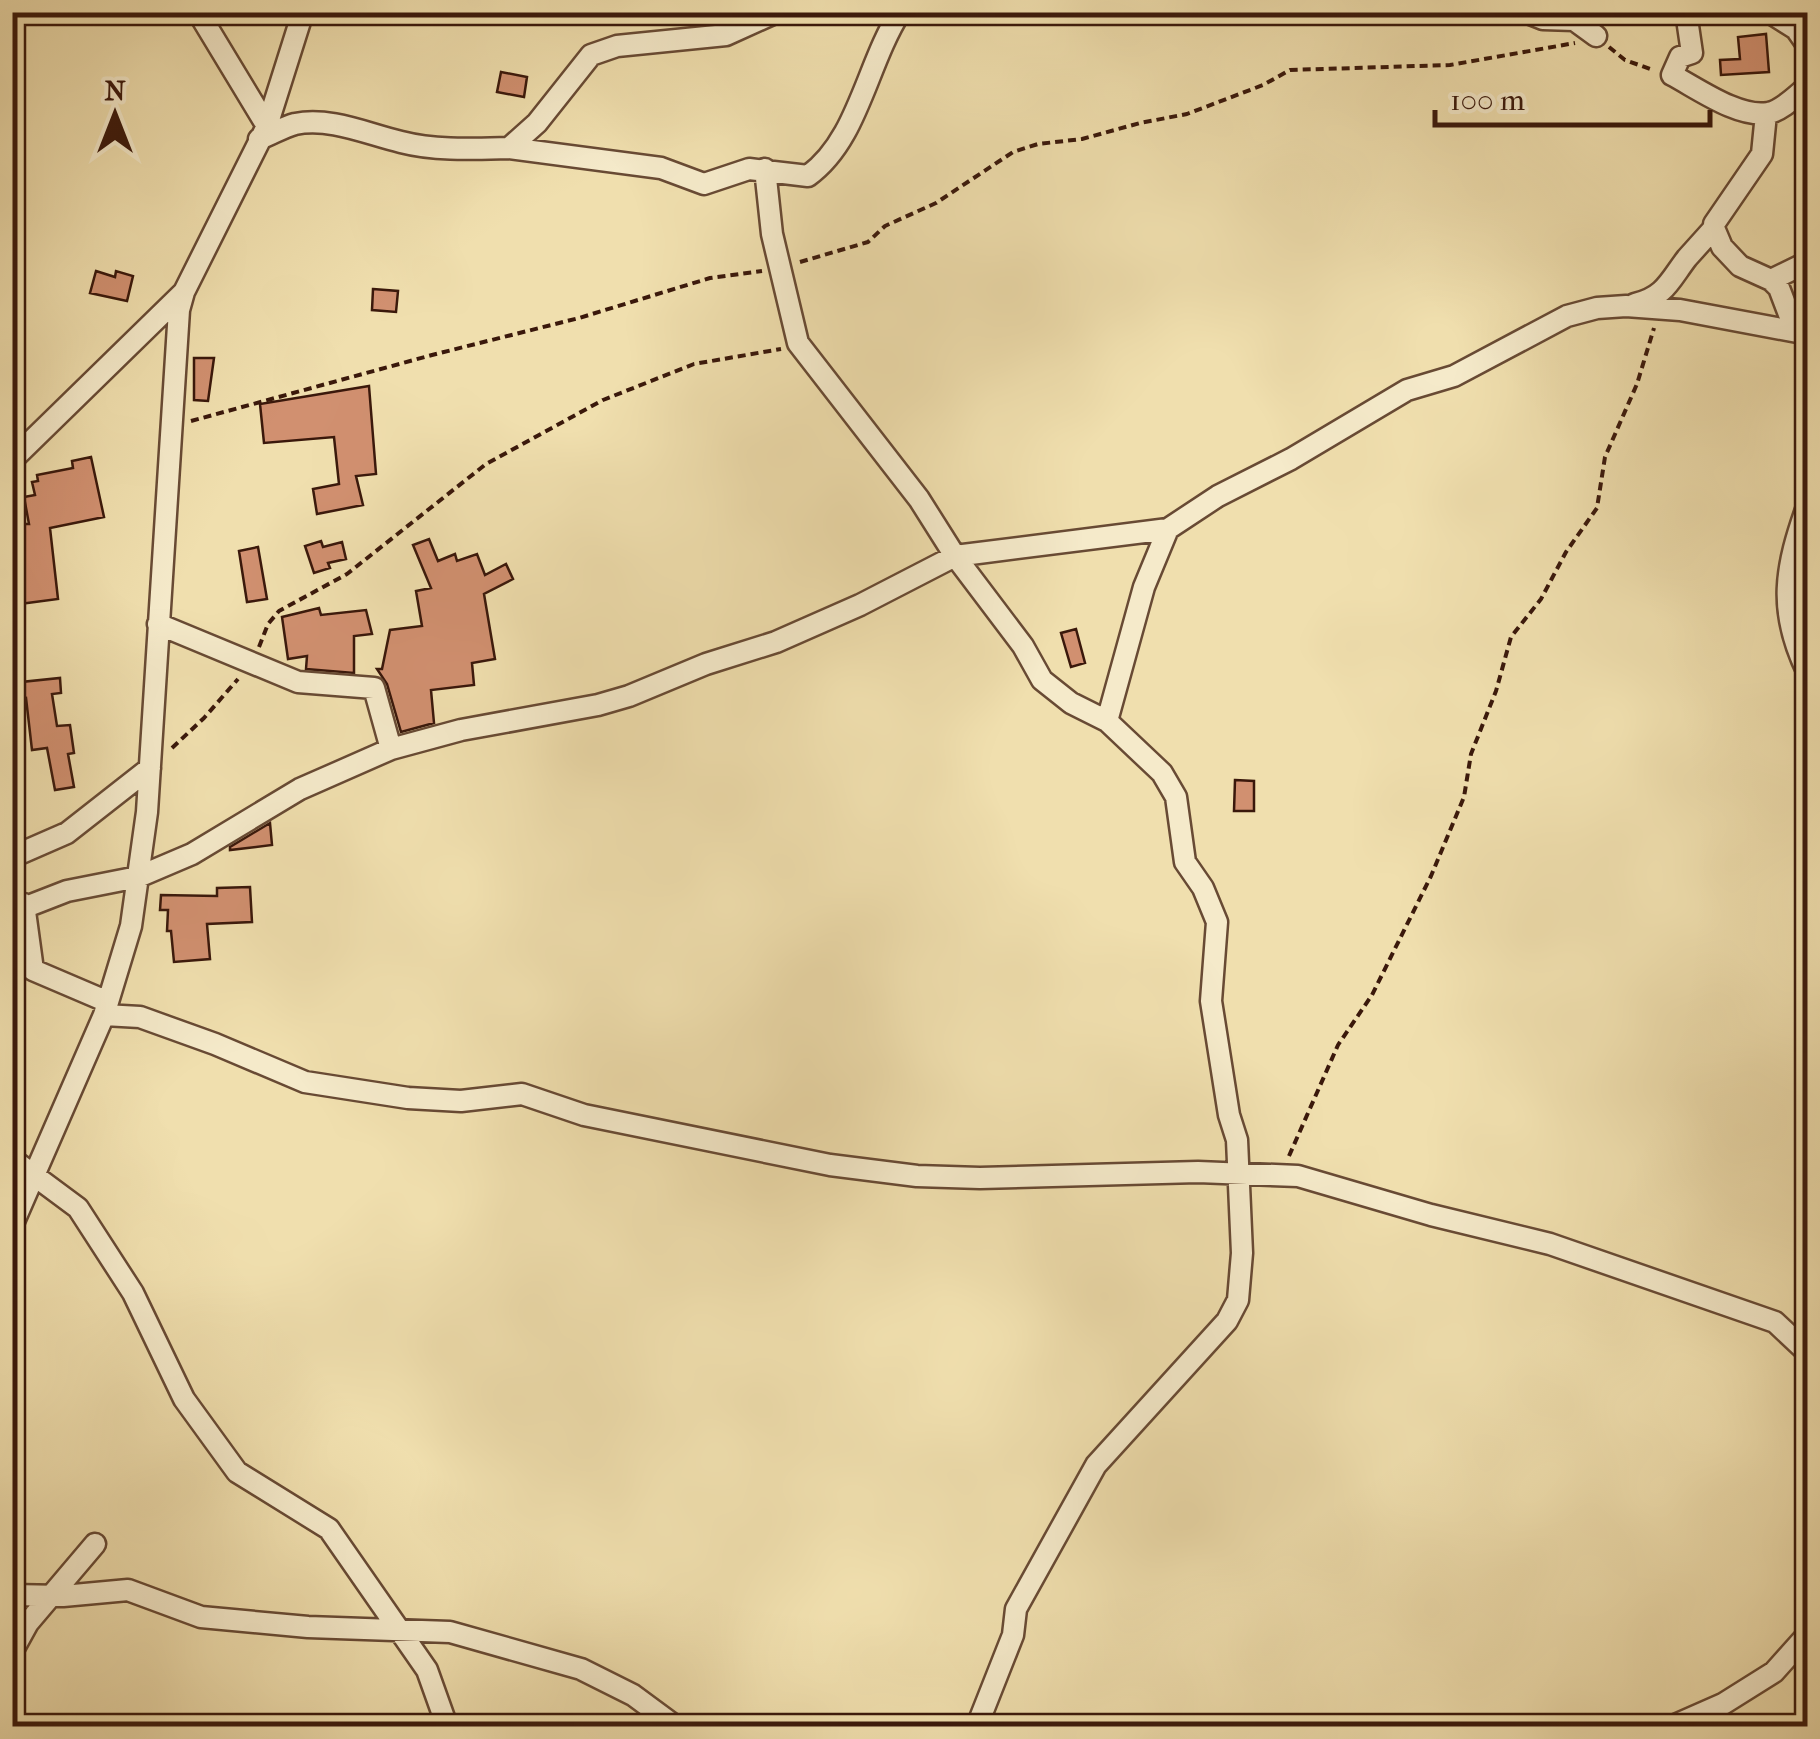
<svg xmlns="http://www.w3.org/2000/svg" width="1820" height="1739" viewBox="0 0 1820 1739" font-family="'IM FELL French Canon',serif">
<rect width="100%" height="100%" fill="#f0dfae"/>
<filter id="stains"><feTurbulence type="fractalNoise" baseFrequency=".002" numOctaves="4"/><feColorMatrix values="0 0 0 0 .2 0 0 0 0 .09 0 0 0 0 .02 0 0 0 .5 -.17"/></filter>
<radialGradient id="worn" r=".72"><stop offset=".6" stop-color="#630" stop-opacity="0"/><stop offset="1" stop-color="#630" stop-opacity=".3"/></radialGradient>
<path fill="#d19070" stroke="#3a180b" stroke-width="2.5" d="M1766 34 1769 72 1721 75 1720 60 1740 59 1738 37Z
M501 72 527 77 524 97 497 92Z
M96 271 115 277 116 271 133 276 127 301 90 293Z
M373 289 398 291 396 312 372 310Z
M194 358H214L208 401 194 400Z
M369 386 376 474 356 476 363 505 317 514 313 489 339 484 334 437 264 443 260 404Z
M91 457 104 517 50 528 58 599 12 605V524H29L24 497 35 495 32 482 38 481 37 475 73 468 72 461Z
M429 539 438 561 455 554 457 561 477 554 485 575 506 564 513 579 484 594 495 659 472 663 474 685 431 690 434 723 401 732 387 684 377 669H382L390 630 422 626 416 591 431 588 413 545Z
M321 541 323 547 342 542 346 559 328 563 330 568 314 573 305 546Z
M258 547 267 599 247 602 239 551Z
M319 608 321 615 366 610 372 634 354 636V673L306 669 307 656 288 659 282 617Z
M1076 629 1085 663 1071 667 1061 633Z
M60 678 61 693 52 694 57 726 70 725 74 753 68 754 74 787 55 790 47 748 32 750 26 698 12 700V683Z
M1235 780 1254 781V811H1234Z
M270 823 272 845 230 850V847Z
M250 887 252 922 207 924 210 959 174 962 171 931H167L168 910H160L161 895 217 896V888Z"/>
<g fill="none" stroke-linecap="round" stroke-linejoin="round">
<g stroke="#684a34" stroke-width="25">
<path id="street" d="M198 12 267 126
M1525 12 1543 19 1574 20 1596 36
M1686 12 1692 53 1680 57 1672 75C1697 88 1738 118 1768 113 1782 111 1797 95 1808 86
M1769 12 1796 29 1808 46
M259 139C271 135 283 127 295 124 331 117 367 134 401 142 436 151 473 149 509 148L537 123 591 55 617 46 726 35 777 12
M509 148 661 168 704 184 749 169 808 176C858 140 866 66 900 12
M765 169 772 234 798 343 919 499 955 556 1023 646 1042 680 1071 703 1107 721 1162 773 1176 797 1185 862 1203 888 1217 922 1211 1001 1229 1115 1237 1140 1242 1253 1238 1300 1227 1321 1096 1465 1016 1609 1013 1635 977 1726
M1714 228 1722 247 1740 266 1771 280 1779 288 1795 330
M1771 280 1808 262
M1635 304C1665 297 1670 280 1687 258 1696 248 1705 238 1714 228V224L1762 154 1766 114
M12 460 183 293
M1808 504C1785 568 1777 610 1808 673
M158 624 298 682 374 688 391 749
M1107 721 1144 587 1168 529
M12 857 67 833 150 768
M24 904 33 970 108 1002
M12 906 31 905 67 891 138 877 192 854 300 789 391 749 461 730 598 705 629 696 706 664 776 642 860 605 955 556 1168 529 1218 496 1291 459 1407 390 1454 376 1567 316 1597 308 1626 306 1680 310 1808 334
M104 1015 140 1017 215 1044 305 1082 408 1098 461 1101 522 1094 584 1115 830 1165 917 1176 980 1178 1198 1172 1298 1176 1431 1215 1550 1244 1775 1322 1808 1353
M12 1159 78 1208 133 1293 184 1399 237 1472 329 1529 427 1670 447 1726
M12 1226 104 1015 131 926 147 812 179 310 184 292 267 126 303 12
M12 1595 63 1596 128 1590 201 1617 308 1627 450 1632 581 1669 633 1695 675 1726
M12 1652 28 1623 95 1544
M1673 1726 1723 1704 1774 1672 1808 1634"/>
</g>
<path stroke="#3a180b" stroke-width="4" stroke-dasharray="8 5" stroke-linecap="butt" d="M1609 47 1625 60 1653 70
M800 262 868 242 885 226 936 203 1013 152 1038 144 1082 139 1140 123 1187 114 1263 85 1290 70 1450 65 1575 43
M191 421 432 355 579 318 710 278 762 271
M259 647 268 624 279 611 347 574 486 464 603 400 694 364 781 349
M172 748 204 718 238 679
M1289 1156 1338 1045 1372 995 1431 876 1464 797 1471 754 1496 691 1511 637 1541 599 1566 552 1597 508 1605 457 1637 384 1654 328"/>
<use href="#street" stroke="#f5eaca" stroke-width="20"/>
</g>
<rect width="1820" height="1739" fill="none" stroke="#f0dfae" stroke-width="50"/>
<rect x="15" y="15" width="1790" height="1709" fill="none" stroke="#3a180b" stroke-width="5"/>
<rect x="25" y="25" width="1770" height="1689" fill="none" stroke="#3a180b" stroke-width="2.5"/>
<g transform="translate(115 115)" stroke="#f5eaca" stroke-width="8" paint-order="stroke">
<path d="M0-8L18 38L0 25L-18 38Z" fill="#3a180b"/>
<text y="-15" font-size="28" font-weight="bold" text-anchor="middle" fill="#3a180b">N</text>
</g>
<path d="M1435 110v15h275v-15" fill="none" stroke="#3a180b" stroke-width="5"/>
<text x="1450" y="110" font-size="30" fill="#3a180b" stroke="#f5eaca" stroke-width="8" paint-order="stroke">100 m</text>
<rect width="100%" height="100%" filter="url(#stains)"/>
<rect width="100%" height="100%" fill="url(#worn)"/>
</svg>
